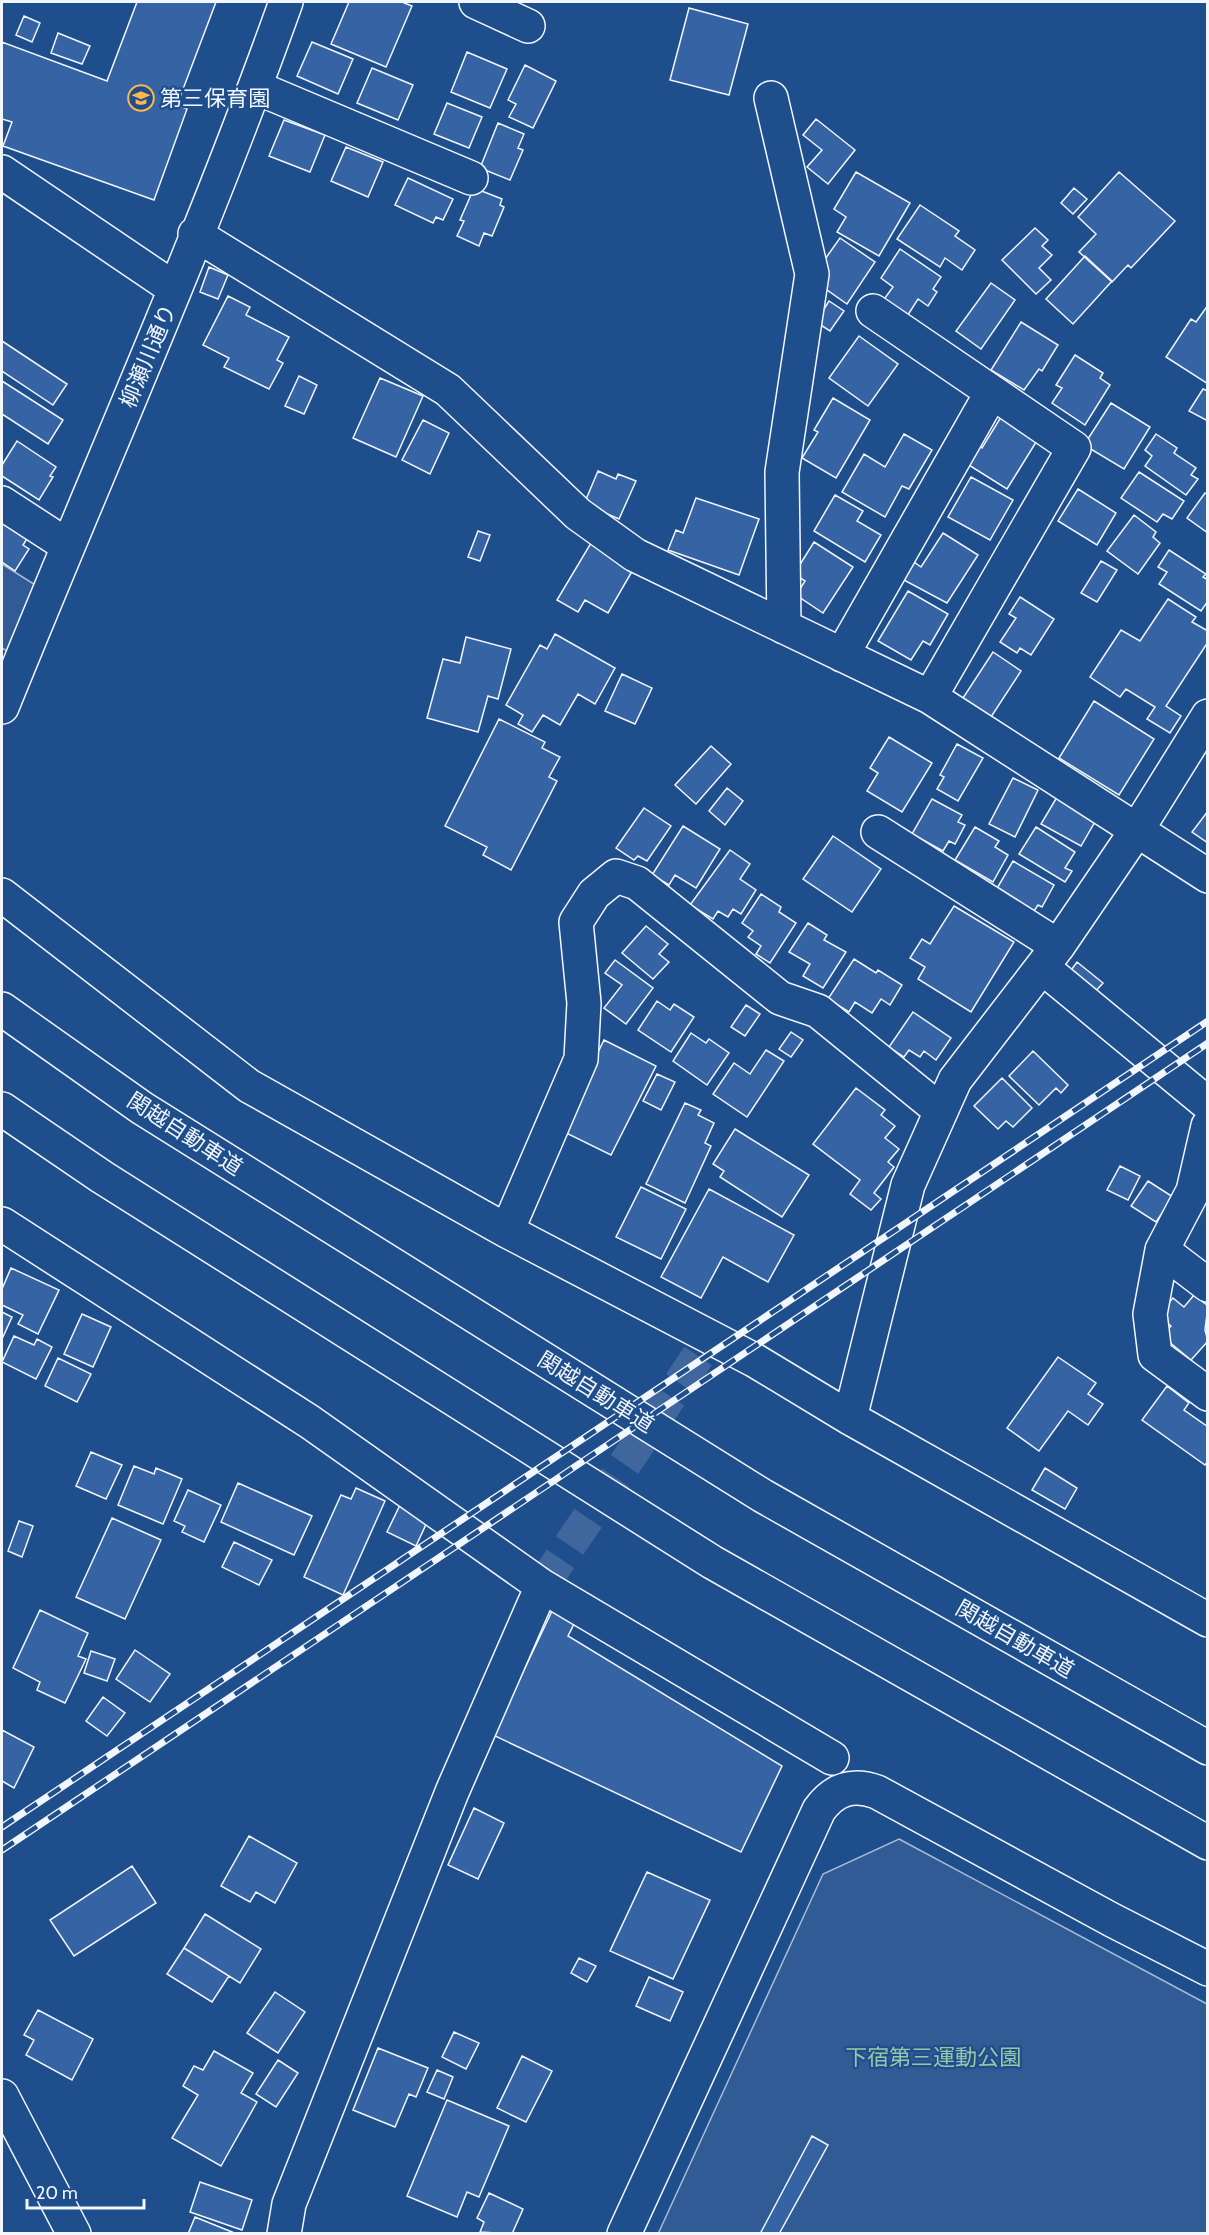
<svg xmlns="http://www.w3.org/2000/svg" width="1209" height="2235" viewBox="0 0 1209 2235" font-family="Cabin,'Noto Sans JP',sans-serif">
<rect width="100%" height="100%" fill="#1f4e8c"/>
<path fill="#305b95" stroke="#a8bbd7" stroke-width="1.5" d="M2 564 48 593 21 660 2 648Z
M899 1839 1207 2004V2233L658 2234 823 1874Z"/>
<path fill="#3563a3" stroke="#f2f6ff" stroke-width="1.5" d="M137 2H216L177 105 187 109 154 200 3 146 12 122 2 119V42L107 81Z
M349 2H402L412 6 386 67 331 44Z
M689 8 748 24 729 95 670 80Z
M24 16 40 23 32 42 16 35Z
M58 33 90 46 82 64 51 53Z
M312 42 353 59 338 94 297 76Z
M467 52 507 69 490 108 451 92Z
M525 65 556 81 533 128 509 117 516 104 508 100Z
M372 68 413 85 398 120 357 103Z
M447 103 482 117 469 148 434 134Z
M816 119 855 150 828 184 807 167 822 150 803 135Z
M284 120 325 135 310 172 269 156Z
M498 123 524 134 518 148 523 150 510 180 480 168Z
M346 147 383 162 368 197 331 181Z
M856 172 910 203 879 256 837 232 846 217 834 209Z
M1119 172 1175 221 1131 268 1128 265 1112 282 1079 252 1096 234 1078 217Z
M408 178 453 199 443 220 436 217 433 223 395 205Z
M474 188 502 199 500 205 504 207 492 236 484 233 479 246 457 236 464 221 460 220Z
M1074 188 1087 199 1073 214 1061 203Z
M920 205 959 231 955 236 975 250 962 270 945 258 940 267 897 239Z
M1035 228 1048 240 1042 246 1052 255 1039 268 1051 280 1036 294 1002 260Z
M840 238 875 262 847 304 820 285 818 269Z
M900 249 941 277 933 289 937 292 928 306 918 299 906 318 882 302 893 287 881 278Z
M1085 256 1112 281 1073 324 1046 299Z
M209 267 228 275 218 299 200 292Z
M991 283 1015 300 981 349 956 331Z
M228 296 250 307 246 315 289 337 277 360 283 363 269 389 224 367 229 358 203 345Z
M829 301 844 311 830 331 816 322Z
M1208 305V384L1166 357 1191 319 1196 322Z
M1021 322 1058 345 1042 371 1039 369 1024 390 991 370Z
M859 336 898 364 868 406 829 378Z
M2 341 67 384 53 405 2 371Z
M1075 355 1103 373 1100 378 1110 385 1085 425 1052 403 1062 388 1056 385Z
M299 376 317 385 304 414 285 406Z
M380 378 423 396 396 457 353 438Z
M2 381 63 420 48 444 2 414Z
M1203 389 1208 391V421L1189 411Z
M833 398 870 420 836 478 802 458 818 432 814 430Z
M1111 403 1150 427 1124 469 1084 445Z
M1001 417 1038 439 1007 489 964 462 976 444 982 448Z
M423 420 449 433 430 474 402 460Z
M904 434 932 450 909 489 902 486 885 517 842 492 864 454 885 467Z
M1156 434 1177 448 1174 453 1196 468 1191 475 1198 479 1186 495 1145 466 1152 456 1145 450Z
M17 441 56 467 50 476 53 477 39 500 2 476V465Z
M598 471 616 479 618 474 636 481 619 519 584 504Z
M1139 472 1184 501 1172 519 1163 514 1157 522 1121 498Z
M971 477 1013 500 990 540 948 517Z
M1078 489 1116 513 1097 545 1058 521Z
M1205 493 1208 495V533L1187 518Z
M835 495 863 511 857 521 881 535 865 562 814 531Z
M696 498 759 519 739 575 668 550 676 530 683 533Z
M1134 515 1156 532 1153 537 1160 543 1138 574 1107 551Z
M2 521 32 531 23 545 29 549 15 571 2 562Z
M478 531 490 535 480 561 468 557Z
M943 533 978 555 947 603 902 579 914 562 921 567Z
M814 542 853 567 823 613 796 595 805 581 794 574Z
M591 543 634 568 608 613 585 600 578 612 557 600Z
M1169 550 1206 574 1203 577 1208 580V601L1201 611 1159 584 1167 572 1158 567Z
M1101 561 1117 570 1097 602 1081 593Z
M908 591 948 614 930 645 923 641 911 660 878 641Z
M1020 597 1054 619 1031 655 1020 648 1017 653 1000 642 1016 618 1009 614Z
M1168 599 1196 617 1192 622 1208 631V642L1166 706 1181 716 1170 733 1147 719 1155 707 1126 689 1120 697 1090 677 1121 630 1140 641Z
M555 634 615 668 595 704 578 694 560 725 543 715 532 732 518 724 523 715 506 705 540 645 547 649Z
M466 637 511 649 498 699 488 696 478 732 427 718 443 659 460 663Z
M993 652 1021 671 991 717 963 698Z
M622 674 652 688 635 724 605 711Z
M1094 701 1154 739 1119 795 1059 758Z
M499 719 545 742 542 748 560 757 549 777 557 781 511 870 483 855 487 847 445 826Z
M889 737 932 763 902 812 867 791 878 773 870 768Z
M957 744 983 758 958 801 937 789 944 777 940 775Z
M711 746 731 764 696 804 675 785Z
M1013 778 1038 790 1015 837 989 824Z
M727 788 743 801 725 825 709 811Z
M1057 797 1096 820 1081 846 1041 824Z
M932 799 962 815 958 822 965 825 955 844 949 841 943 851 912 834Z
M644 808 671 826 647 861 638 856 634 860 616 848Z
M1208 811V843L1192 832Z
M683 826 720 849 696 888 675 875 669 885 652 875Z
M975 827 999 841 995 847 1008 855 993 882 955 860Z
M1036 827 1075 852 1065 868 1072 871 1065 882 1019 854Z
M833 836 881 869 852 912 803 879Z
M730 850 750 864 740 879 756 890 741 914 733 909 728 917 718 911 713 919 690 905Z
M1013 861 1054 885 1042 907 1038 905 1034 911 996 890Z
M761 894 781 907 779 912 796 923 770 963 756 954 761 946 748 937 753 931 742 923Z
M954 906 1014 942 971 1012 918 979 925 967 910 958 922 939 930 944Z
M808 923 827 935 824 940 846 952 823 988 803 976 810 964 789 952Z
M646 926 668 944 659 954 669 962 653 979 622 953Z
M854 959 876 973 878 970 902 985 890 1005 881 999 872 1013 855 1002 849 1012 828 999Z
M615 960 653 988 626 1024 604 1008 622 985 605 973Z
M1077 962 1103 983 1093 994 1069 973Z
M657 1001 670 1010 674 1004 694 1017 671 1052 638 1030Z
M746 1005 760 1014 745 1036 731 1027Z
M913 1012 951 1038 936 1060 924 1051 920 1057 909 1050 904 1057 889 1047Z
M791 1032 803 1040 791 1057 779 1049Z
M691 1033 706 1043 709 1039 729 1053 707 1085 673 1061Z
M604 1040 656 1066 611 1155 560 1130Z
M766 1050 784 1061 747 1117 713 1094 734 1063 750 1074Z
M1033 1051 1068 1085 1061 1093 1056 1088 1039 1105 1009 1076Z
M657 1074 675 1082 661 1110 643 1101Z
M1002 1078 1032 1108 1013 1127 1006 1121 998 1129 974 1106Z
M856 1088 885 1110 881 1115 895 1126 885 1138 899 1149 888 1162 894 1167 874 1193 881 1199 871 1210 850 1194 860 1180 813 1144Z
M685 1103 701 1110 698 1115 714 1123 705 1143 711 1146 685 1203 646 1184Z
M735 1129 809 1175 782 1217 720 1177 724 1171 713 1164Z
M1120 1166 1140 1176 1128 1200 1107 1190Z
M1148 1181 1173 1197 1156 1222 1131 1206Z
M641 1187 686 1209 661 1259 616 1237Z
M709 1189 794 1235 768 1282 723 1257 701 1298 661 1277Z
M11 1268 59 1290 38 1334 18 1324 23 1315 2 1305V1289Z
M1194 1295 1208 1306 1205 1330 1208 1341 1191 1360 1162 1336 1171 1326 1158 1315 1173 1298 1184 1307Z
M2 1312 12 1317 2 1339Z
M82 1314 111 1327 93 1367 64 1354Z
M14 1336 34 1345 37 1339 52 1347 36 1379 2 1362Z
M1058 1357 1096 1383 1088 1394 1103 1404 1088 1425 1068 1411 1039 1451 1007 1428Z
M58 1358 91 1374 77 1402 45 1386Z
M1167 1386 1189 1403 1184 1410 1208 1427V1461L1205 1465 1142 1420Z
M91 1452 122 1465 106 1499 76 1486Z
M134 1466 154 1474 156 1468 182 1479 163 1524 118 1505Z
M1045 1468 1077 1488 1065 1509 1032 1490Z
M238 1483 312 1516 294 1555 221 1522Z
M356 1488 385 1501 343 1595 304 1577 341 1495 351 1499Z
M188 1490 221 1505 204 1542 182 1532 185 1526 174 1521Z
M400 1505 429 1518 416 1546 387 1532Z
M112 1518 161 1540 125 1619 76 1597Z
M19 1521 33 1526 22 1557 8 1551Z
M234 1542 272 1560 259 1585 222 1567Z
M554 1607 577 1618 568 1636 782 1766 741 1852 493 1735Z
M40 1610 88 1633 78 1656 86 1659 65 1703 37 1690 40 1682 13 1668Z
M135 1650 170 1674 150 1702 116 1679Z
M91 1651 115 1659 107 1681 84 1673Z
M103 1697 125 1713 107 1736 86 1721Z
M2 1730 34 1747 14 1788 2 1781Z
M474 1808 504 1823 478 1879 448 1865Z
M249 1836 297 1863 275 1903 256 1892 250 1902 221 1886Z
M132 1866 156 1903 74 1956 50 1920Z
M647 1872 710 1900 673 1979 610 1951Z
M205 1914 261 1949 240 1983 184 1948Z
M184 1948 229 1976 212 2002 167 1974Z
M579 1958 596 1966 587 1982 571 1973Z
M649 1977 683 1992 670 2021 636 2006Z
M275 1992 305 2012 278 2053 247 2033Z
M38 2010 93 2039 72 2080 26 2055 34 2040 24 2035Z
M454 2032 479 2043 466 2069 442 2057Z
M378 2048 428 2068 416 2097 409 2094 395 2127 353 2110Z
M214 2051 253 2073 241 2093 257 2102 221 2166 172 2138 198 2095 183 2086 194 2066 203 2070Z
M522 2056 552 2071 526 2122 497 2108Z
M278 2060 298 2073 276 2107 256 2094Z
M437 2070 453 2077 444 2099 427 2092Z
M447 2100 509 2126 479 2197 467 2192 457 2217 407 2196Z
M812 2136 828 2145 779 2234H760Z
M200 2182 252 2200 242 2230 190 2212Z
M489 2193 523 2209 512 2234 480 2232 484 2222 477 2218Z
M195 2217 237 2234H188Z"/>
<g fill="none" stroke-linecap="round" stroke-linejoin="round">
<path stroke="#3f679d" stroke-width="33" stroke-dasharray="33 16" stroke-linecap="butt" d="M542 1586 711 1337"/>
<g stroke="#f2f6ff" stroke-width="36">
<path id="minor" d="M476 2 528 26
M255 87 471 178
M771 98 812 274 782 472 784 627
M2 172 175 289
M195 234 448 390 578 514 635 555 930 697 1208 876
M873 311 1074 448 930 697
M2 503 68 546
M842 655 992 392
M2 707C97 472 201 240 286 2
M878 832 1058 946
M2 895 249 1086 507 1231 754 1360 850 1418 1208 1620
M1042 967 1208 1104
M1208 1126 1193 1191 1162 1250 1150 1314 1155 1355 1208 1394
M2 1224 310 1422 542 1586 832 1758
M507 1231 581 1059 584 1003 576 922 594 894 616 876 637 883 780 998 818 1011 941 1111
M1162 1250 1208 1285
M850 1418 908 1185 955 1080 1058 946 1137 830 1208 716
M2 2096 74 2234
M284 2234 289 2204 452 1792 542 1586
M624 2234 819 1810C834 1789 853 1783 877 1792L1112 1920 1208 1969"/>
</g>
<g stroke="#f2f6ff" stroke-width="36">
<path id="highway" d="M2 1009 142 1108 763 1496 1208 1748
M2 1109 102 1177 712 1562 1208 1843"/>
</g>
<use href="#minor" stroke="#1f4e8c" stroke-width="33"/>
<use href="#highway" stroke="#1f4e8c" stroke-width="33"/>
<g stroke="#f2f6ff" stroke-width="7">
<path id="rail" d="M2 1827 1208 1021
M2 1850 1208 1043"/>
</g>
<use href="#rail" stroke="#1f4e8c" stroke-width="4.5" stroke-dasharray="14" stroke-linecap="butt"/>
</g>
<defs>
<g id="school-ring" transform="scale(1.35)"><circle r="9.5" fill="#1f4e8c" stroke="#ffb74d" stroke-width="1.5"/><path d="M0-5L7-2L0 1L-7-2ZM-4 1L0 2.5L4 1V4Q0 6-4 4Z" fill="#ffb74d"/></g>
</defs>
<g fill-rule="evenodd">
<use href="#school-ring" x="141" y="98"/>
</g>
<g text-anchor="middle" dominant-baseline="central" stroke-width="4.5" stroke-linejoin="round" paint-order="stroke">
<g font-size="22" fill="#f2f6ff" stroke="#1f4e8c" text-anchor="start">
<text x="160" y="98">第三保育園</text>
</g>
<g font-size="22" fill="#f2f6ff" stroke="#1f4e8c">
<text transform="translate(148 356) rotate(-67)">柳瀬川通り</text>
<text transform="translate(185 1134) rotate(33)">関越自動車道</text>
<text transform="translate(596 1392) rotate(32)">関越自動車道</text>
<text transform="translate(1015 1639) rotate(30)">関越自動車道</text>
</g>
<g font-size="22" fill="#97c8a6" stroke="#1f4e8c">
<text x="933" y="2057">下宿第三運動公園</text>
</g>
</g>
<rect width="1209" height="2235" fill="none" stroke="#f2f6ff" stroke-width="6"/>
<path d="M27 2199v9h117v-9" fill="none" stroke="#f2f6ff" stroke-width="3"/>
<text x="36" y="2199" font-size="18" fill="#f2f6ff" stroke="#1f4e8c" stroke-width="4.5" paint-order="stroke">20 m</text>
</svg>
